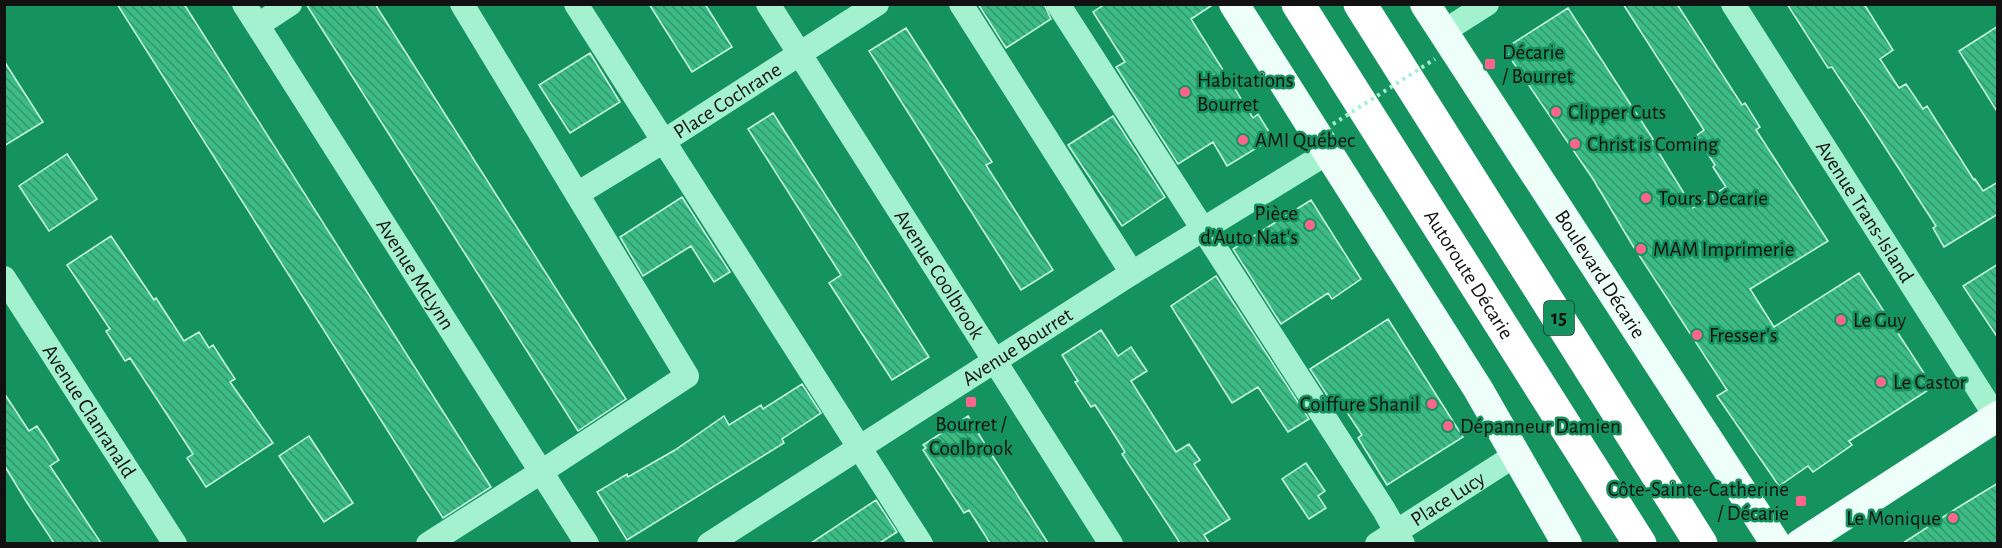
<svg xmlns="http://www.w3.org/2000/svg" width="2002" height="548" viewBox="0 0 2002 548" font-family="'Alegreya Sans',sans-serif">
<defs>
<pattern id="building-back-hatch" width="6" height="6" patternUnits="userSpaceOnUse" patternTransform="scale(1.5)"><rect width="6" height="6" fill="#3dbb85"/><path d="M-1 5l2 2M0 0l6 6M5-1l2 2" fill="none" stroke="#32976b"/></pattern>
</defs>
<rect width="100%" height="100%" fill="#15935e"/>
<path fill="url(#building-back-hatch)" stroke="#cbfce7" stroke-width="1.5" d="M117 4H184L491 487 443 518Z
M306 4H375L626 399 578 431Z
M649 4H705L732 47 692 72Z
M978 4H1044L1051 19 1006 48Z
M1105 4H1214L1191 19 1253 118 1258 114 1273 138 1227 166 1213 142 1178 164 1116 67 1125 62 1093 12Z
M1623 4H1677L1742 105 1745 103 1760 127 1756 130 1828 241 1750 289 1774 327 1859 273 1933 387 1849 441 1852 445 1813 472 1808 466 1779 486 1717 396 1727 390 1633 246 1593 179 1504 49 1568 8 1653 139 1651 140 1693 208 1726 187 1713 167 1715 165 1696 136 1704 130Z
M1787 4H1864L1893 50 1880 59 1899 88 1906 84 1923 109 1927 106 1974 180 1975 179 1983 191 1998 182V214L1944 247 1933 228 1936 226 1872 127 1832 67 1828 68Z
M1998 26V113L1959 51Z
M906 28 992 162 986 165 1053 270 1021 290 869 51Z
M590 53 620 102 570 133 539 85Z
M4 61 43 122 4 146Z
M773 113 929 357 892 380 829 283 841 275 748 129Z
M1113 116 1165 197 1122 226 1068 145Z
M67 154 97 199 49 231 19 186Z
M682 197 730 272 714 282 691 246 643 276 620 237Z
M1311 200 1361 279 1332 299 1328 293 1281 324 1233 249Z
M111 236 154 300 156 298 184 341 199 332 209 348 213 345 235 379 230 382 273 443 206 487 187 458 193 454 130 358 125 361 106 331 110 329 67 265Z
M1998 264V338L1963 286Z
M1216 276 1309 419 1288 432 1258 387 1232 403 1171 306Z
M1388 319 1463 437 1387 485 1358 438 1362 435 1339 400 1333 404 1310 369Z
M1101 330 1118 356 1131 347 1147 371 1131 381 1176 452 1189 444 1200 460 1194 464 1230 519 1204 535 1209 543H1180L1122 454 1125 452 1110 428 1095 405 1091 407 1075 382 1078 381 1062 355Z
M802 384 821 413 782 439 784 443 627 540 597 492 627 474 628 477 675 450 724 416 729 425 761 405 763 409Z
M4 393 29 431 37 426 59 460 50 466 101 543H54L26 501 4 465Z
M968 416 983 441 1048 543H990L969 510 964 513 923 450 926 448 923 445Z
M309 436 353 503 324 522 279 456Z
M1306 463 1325 491 1318 496 1326 508 1309 519 1282 479Z
M1998 483V543H1903L1957 508Z
M876 500 897 532 880 543H811Z"/>
<g fill="none" stroke-linecap="round" stroke-linejoin="round">
<g stroke="#a4f1cf" stroke-width="24">
<path id="s1" d="M244 4 587 544"/>
<path d="M576 4 921 544"/>
<path id="s2" d="M768 4 1111 544"/>
<path d="M961 4 1132 273"/>
<path d="M1058 4 1384 510 1403 544"/>
<path id="s3" d="M1733 4 1998 420"/>
<path d="M258 25 290 4"/>
<path d="M1443 32 1487 4"/>
<path id="s4" d="M577 194 664 141 877 4"/>
<path id="s5" d="M4 278 175 544"/>
<path d="M428 544 541 472 687 376 462 4"/>
<path id="s6" d="M709 544 1132 273 1327 153"/>
<path id="s7" d="M1377 544 1517 454"/>
</g>
<g stroke="#eefff9" stroke-width="30">
<path d="M1234 4 1478 389 1567 544"/>
<path id="s8" d="M1425 4 1776 544"/>
<path d="M1800 544 1998 416"/>
</g>
<g stroke="#fff" stroke-width="33">
<path id="s9" d="M1298 4 1640 544"/>
<path d="M1360 4 1701 544"/>
</g>
<path stroke="#a4f1cf" stroke-width="4" stroke-dasharray="3 4.5" stroke-linecap="butt" d="M1333 124 1435 59"/>
</g>
<g fill="#ff648f" stroke="#15935e" stroke-width="2">
<rect x="1484" y="58" width="12" height="12" rx="3"/>
<circle cx="1185" cy="92" r="6"/>
<circle cx="1556" cy="112" r="6"/>
<circle cx="1243" cy="140" r="6"/>
<circle cx="1575" cy="144" r="6"/>
<circle cx="1646" cy="198" r="6"/>
<circle cx="1310" cy="225" r="6"/>
<circle cx="1641" cy="249" r="6"/>
<circle cx="1841" cy="320" r="6"/>
<circle cx="1697" cy="335" r="6"/>
<circle cx="1881" cy="382" r="6"/>
<rect x="965" y="396" width="12" height="12" rx="3"/>
<circle cx="1432" cy="404" r="6"/>
<circle cx="1448" cy="426" r="6"/>
<rect x="1795" y="495" width="12" height="12" rx="3"/>
<circle cx="1953" cy="518" r="6"/>
</g>
<g text-anchor="middle" dominant-baseline="central" stroke-width="5" stroke-linejoin="round" paint-order="stroke">
<rect fill="#15935e" stroke="#123828" stroke-width="1.5" x="1544" y="301" width="30" height="34" rx="4.5"/>
<g font-size="20" font-weight="bold" fill="#111">
<text x="1559" y="318">15</text>
</g>
<g font-size="21" fill="#111" stroke="#15935e" text-anchor="start">
<text x="1502" y="52">Décarie<tspan x="1502" dy="24">/ Bourret</tspan></text>
<text x="1197" y="80">Habitations<tspan x="1197" dy="24">Bourret</tspan></text>
<text x="1568" y="112">Clipper Cuts</text>
<text x="1255" y="140">AMI Québec</text>
<text x="1587" y="144">Christ is Coming</text>
<text x="1658" y="198">Tours Décarie</text>
<text x="1298" y="213" text-anchor="end">Pièce<tspan x="1298" dy="24">d'Auto Nat's</tspan></text>
<text x="1653" y="249">MAM Imprimerie</text>
<text x="1853" y="320">Le Guy</text>
<text x="1709" y="335">Fresser's</text>
<text x="1893" y="382">Le Castor</text>
<text x="1420" y="404" text-anchor="end">Coiffure Shanil</text>
<text x="971" y="424" text-anchor="middle">Bourret /<tspan x="971" dy="24">Coolbrook</tspan></text>
<text x="1460" y="426">Dépanneur Damien</text>
<text x="1789" y="489" text-anchor="end">Côte-Sainte-Catherine<tspan x="1789" dy="24">/ Décarie</tspan></text>
<text x="1941" y="518" text-anchor="end">Le Monique</text>
</g>
<g font-size="21" fill="#111" stroke="#15935e">
<text stroke="none"><textPath href="#s4" startOffset="177">Place Cochrane</textPath></text>
<text stroke="none"><textPath href="#s3" startOffset="246">Avenue Trans-Island</textPath></text>
<text stroke="none"><textPath href="#s1" startOffset="320">Avenue McLynn</textPath></text>
<text stroke="none"><textPath href="#s2" startOffset="320">Avenue Coolbrook</textPath></text>
<text stroke="none"><textPath href="#s9" startOffset="320">Autoroute Décarie</textPath></text>
<text stroke="none"><textPath href="#s8" startOffset="322">Boulevard Décarie</textPath></text>
<text stroke="none"><textPath href="#s6" startOffset="366">Avenue Bourret</textPath></text>
<text stroke="none"><textPath href="#s5" startOffset="158">Avenue Clanranald</textPath></text>
<text stroke="none"><textPath href="#s7" startOffset="84">Place Lucy</textPath></text>
</g>
</g>
<rect width="2002" height="548" fill="none" stroke="#111111" stroke-width="12"/>
</svg>
